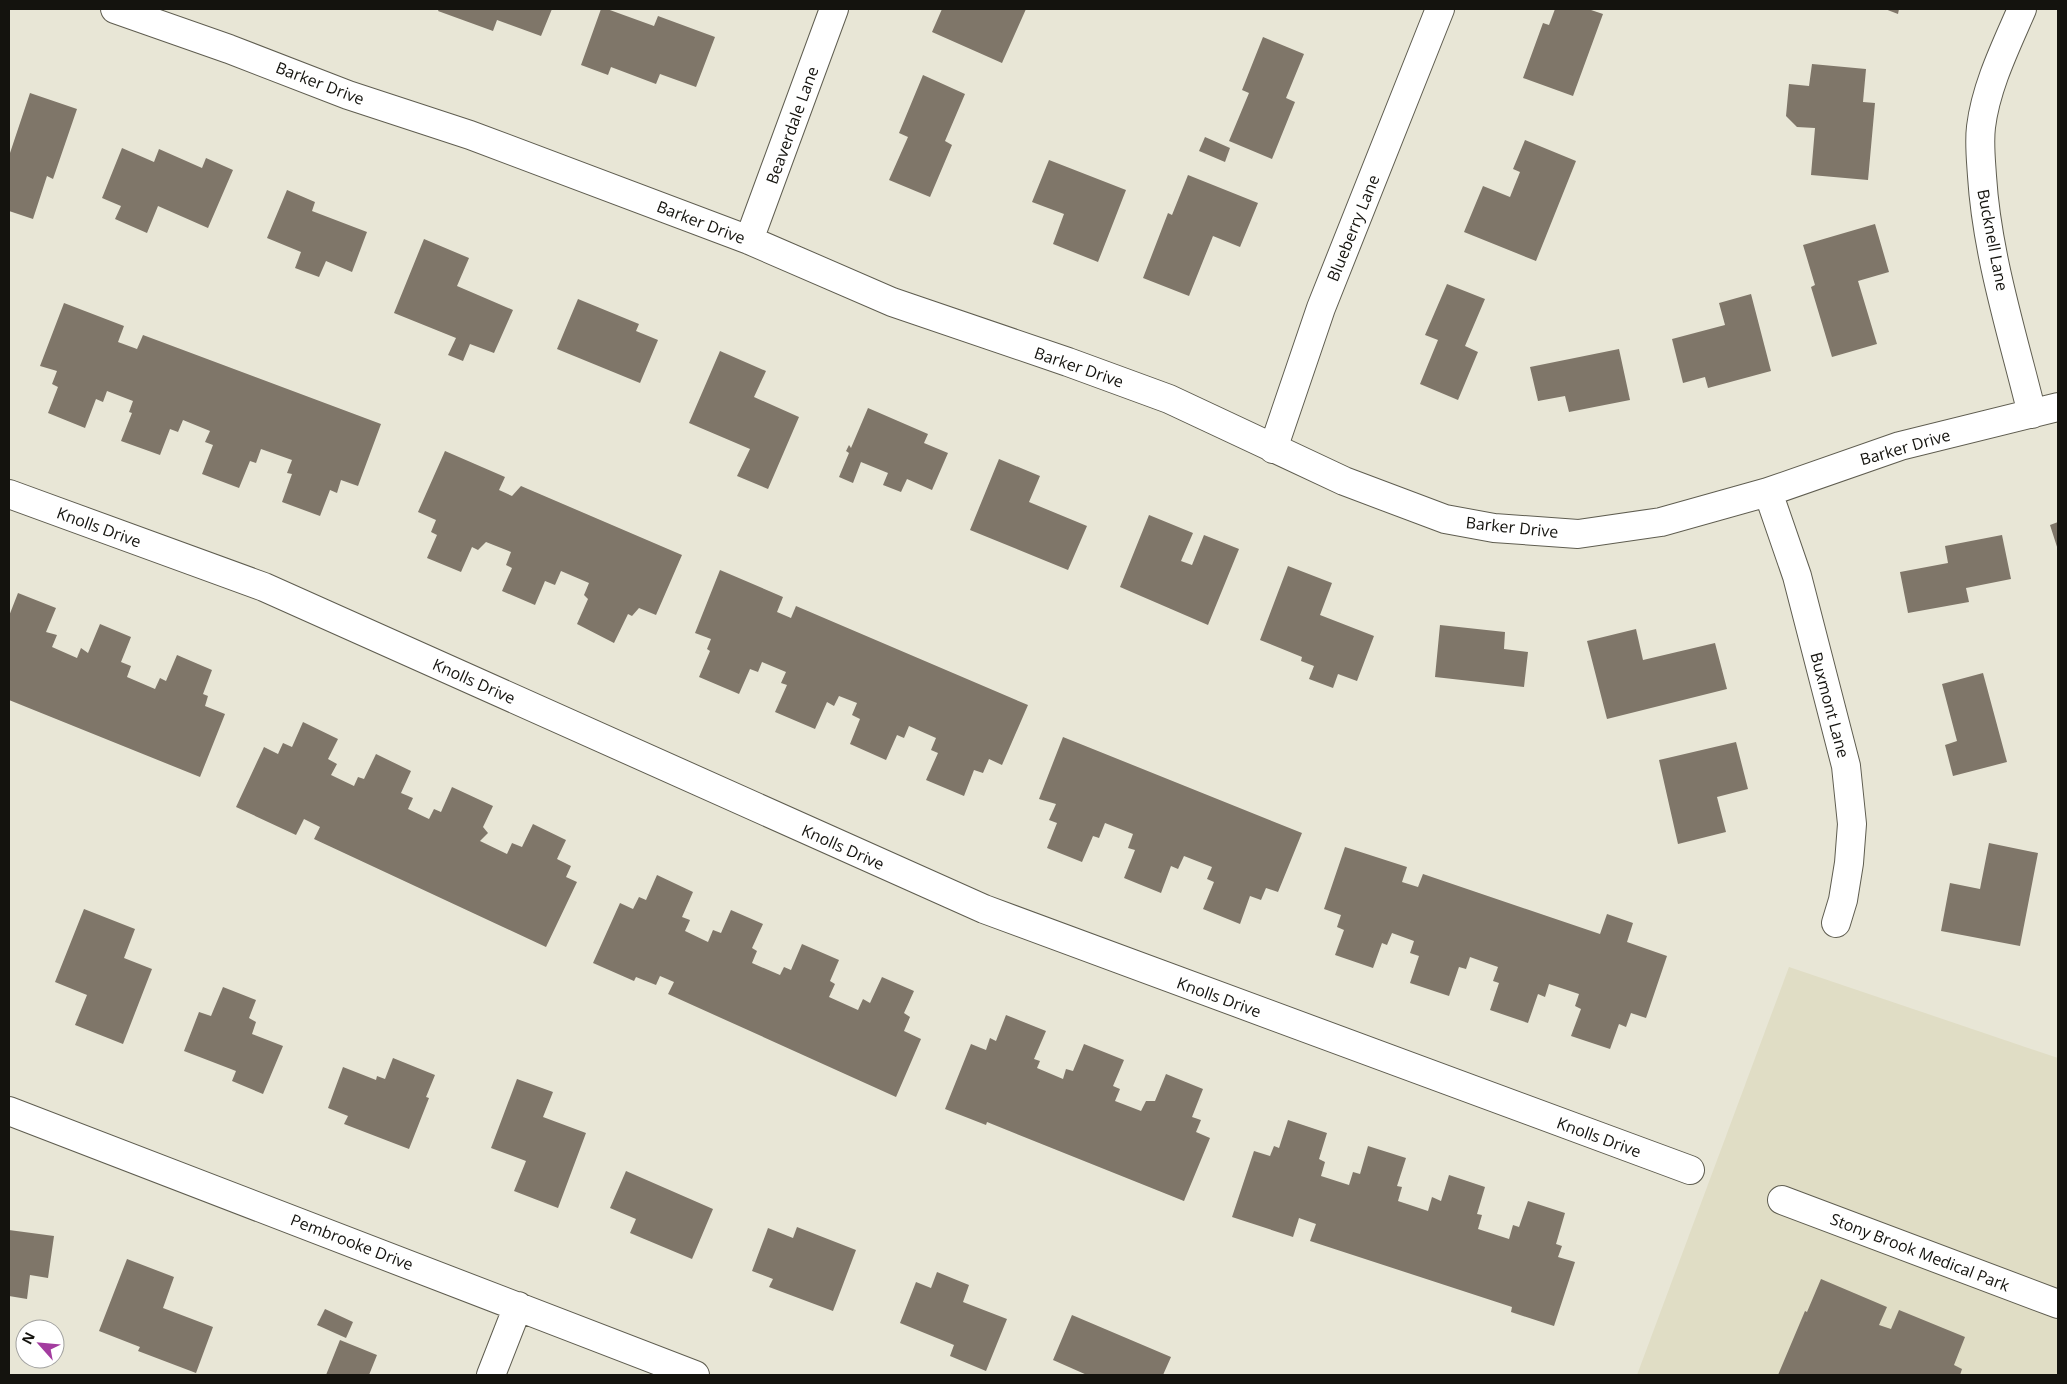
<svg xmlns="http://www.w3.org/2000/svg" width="2067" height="1384" viewBox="0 0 2067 1384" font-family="'Open Sans',sans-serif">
<rect width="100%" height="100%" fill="#e8e6d6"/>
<path fill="#e0ddc5" d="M1789 967 2058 1058V1375H1637Z"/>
<path fill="#7f7669" d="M439 9H552L541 36 497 20 493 31 438 11Z
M601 9H607L654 26 658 16 715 37 696 87 660 74 656 84 611 67 608 75 581 65Z
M942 9H1026L1002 63 932 32Z
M1555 9H1588L1603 14 1573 96 1523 78 1543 23 1549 25Z
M1885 9H1899L1898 14Z
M1263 37 1304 54 1286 98 1295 102 1272 159 1229 141 1249 93 1242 90Z
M1812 64 1866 69 1863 102 1875 103 1868 180 1811 175 1815 128 1797 127 1786 116 1789 84 1809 86Z
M923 75 965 94 945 141 952 145 930 197 889 180 908 137 899 133Z
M30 93 77 109 53 179 47 176 33 219 9 211V156Z
M1205 137 1230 148 1225 162 1199 151Z
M1525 140 1576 161 1536 261 1464 232 1483 186 1510 197 1520 172 1513 169Z
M122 148 154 162 159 149 202 168 206 158 233 170 208 228 158 206 147 233 115 219 121 206 102 198Z
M1049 160 1126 190 1098 262 1053 244 1064 214 1032 202Z
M1188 175 1258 203 1240 247 1213 236 1189 296 1143 278 1168 213 1172 215Z
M287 190 315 202 312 211 367 232 352 272 326 261 319 277 295 268 301 252 267 238Z
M1875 224 1889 272 1858 281 1877 344 1832 357 1811 287 1815 285 1803 245Z
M424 239 469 258 457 286 513 310 494 353 470 344 463 361 448 355 456 338 394 313Z
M1447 284 1485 299 1465 346 1478 352 1458 400 1420 384 1438 340 1425 335Z
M1751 294 1771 371 1708 388 1705 377 1683 383 1672 339 1725 325 1719 303Z
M578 299 639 324 636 331 658 340 640 383 557 349Z
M64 303 124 326 118 342 137 349 143 335 381 424 358 486 341 480 337 493 330 490 320 516 282 502 292 474 287 473 292 460 261 449 256 463 250 461 239 488 202 474 213 445 205 442 210 431 183 420 178 432 170 429 160 455 121 441 132 413 129 412 133 401 107 391 103 402 96 399 85 428 48 413 58 387 52 384 57 371 40 366Z
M1619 349 1630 400 1569 412 1565 396 1538 401 1530 367Z
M720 351 766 371 754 397 799 417 768 489 737 476 750 449 689 423Z
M868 408 928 434 924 443 948 453 932 490 907 479 901 492 883 485 888 473 861 462 853 483 839 477 849 453 846 451 849 445 851 448Z
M445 451 505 477 499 490 512 496 521 486 682 555 656 615 639 608 632 616 628 614 614 643 577 624 588 599 584 595 589 583 561 571 555 585 545 581 535 605 502 591 512 568 506 565 511 552 486 542 478 550 472 547 461 572 427 558 437 535 431 532 436 520 418 512Z
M999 459 1040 476 1029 502 1087 526 1068 570 970 530Z
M1149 515 1193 533 1181 561 1192 565 1204 535 1239 549 1208 625 1120 587Z
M2058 522V550L2050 525Z
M2002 535 2011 579 1966 588 1969 602 1908 613 1900 572 1948 563 1945 546Z
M1288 566 1332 583 1320 615 1374 636 1357 681 1338 674 1333 688 1309 679 1314 666 1301 661 1302 657 1260 640Z
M720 570 783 597 777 612 791 618 796 606 1028 705 1002 765 989 759 983 773 974 770 964 796 926 780 938 753 931 750 936 738 909 726 904 738 897 735 886 760 850 744 860 719 852 715 857 703 839 696 834 706 827 702 815 729 775 712 787 685 781 683 786 672 762 662 758 672 750 669 739 694 699 677 710 651 707 649 711 639 695 633Z
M18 593 56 608 46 632 57 635 52 647 77 658 81 648 88 653 100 624 131 637 121 662 131 666 127 677 155 689 160 678 166 681 177 655 212 670 203 694 208 696 205 706 225 714 200 777 9 700V616Z
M1440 625 1505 632 1504 649 1528 652 1524 687 1435 677Z
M1636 629 1643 660 1715 643 1727 689 1607 719 1587 641Z
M1983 673 2007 762 1953 776 1945 745 1957 741 1942 684Z
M303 722 338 739 328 759 337 764 331 775 354 786 358 777 364 779 376 754 411 771 401 793 413 798 408 809 429 819 434 809 441 812 452 787 493 806 483 827 488 833 480 841 507 854 512 843 522 847 533 824 566 840 557 859 571 866 566 877 577 882 546 947 314 839 320 827 304 819 296 835 236 807 264 747 278 754 283 743 292 747Z
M1063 737 1302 833 1278 892 1266 888 1261 900 1250 896 1240 924 1203 909 1214 882 1207 879 1212 867 1184 856 1178 869 1171 866 1161 893 1124 878 1135 850 1128 848 1133 834 1105 823 1099 838 1093 836 1082 862 1047 848 1057 823 1049 820 1056 804 1039 799Z
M1736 742 1748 789 1717 797 1726 832 1678 844 1659 760Z
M1989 843 2038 853 2020 946 1941 931 1950 883 1980 889Z
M1345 847 1407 867 1402 882 1418 887 1423 874 1600 934 1607 914 1633 923 1627 942 1667 956 1646 1018 1631 1013 1626 1027 1619 1024 1610 1049 1571 1036 1581 1009 1575 1006 1579 994 1549 984 1545 997 1538 994 1528 1023 1490 1010 1499 983 1493 981 1498 967 1470 957 1466 969 1459 967 1449 996 1410 983 1419 956 1410 953 1414 941 1392 933 1387 945 1382 943 1373 968 1335 955 1344 930 1337 927 1341 915 1324 909Z
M657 875 693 892 682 917 690 920 685 931 708 942 713 930 721 933 731 910 763 924 752 948 757 951 752 963 780 975 784 967 791 970 802 944 839 960 830 981 835 984 829 997 858 1010 863 999 870 1003 882 977 914 991 904 1013 910 1017 904 1031 921 1039 896 1097 668 994 674 982 660 976 656 985 636 977 634 981 593 963 620 903 633 909 639 897 646 900Z
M84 909 135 929 124 958 152 969 123 1044 75 1025 87 995 55 982Z
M223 987 256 1000 249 1018 256 1022 252 1034 283 1046 263 1094 232 1081 236 1071 184 1051 199 1012 211 1016Z
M1006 1015 1046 1031 1034 1059 1040 1061 1037 1068 1063 1079 1066 1069 1073 1071 1084 1044 1124 1060 1113 1086 1120 1089 1115 1101 1141 1111 1146 1101H1155L1166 1074 1203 1089 1192 1117 1201 1120 1196 1132 1210 1138 1184 1201 987 1122 986 1125 945 1109 971 1044 986 1050 990 1038 996 1041Z
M393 1058 435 1075 426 1097 429 1098 409 1149 344 1124 348 1116 328 1108 343 1067 376 1080 377 1076 385 1079Z
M517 1079 553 1092 543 1117 586 1133 558 1208 514 1191 526 1161 491 1148Z
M1288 1120 1327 1133 1319 1159 1325 1162 1321 1176 1349 1185 1353 1172 1360 1174 1368 1146 1406 1158 1397 1186 1402 1187 1398 1201 1428 1211 1432 1197 1441 1201 1449 1175 1485 1187 1477 1214 1482 1215 1478 1229 1509 1239 1513 1225 1519 1227 1528 1201 1565 1213 1556 1244 1562 1246 1558 1257 1575 1262 1554 1326 1511 1312 1512 1307 1310 1241 1316 1224 1299 1218 1293 1237 1232 1217 1254 1151 1270 1156 1274 1146 1279 1148Z
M626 1171 713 1209 692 1259 630 1233 636 1219 610 1208Z
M797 1227 856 1250 833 1311 769 1287 773 1279 752 1271 768 1228 793 1238Z
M9 1230 54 1236 48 1278 30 1275 27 1299 9 1296Z
M127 1259 174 1277 163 1308 213 1327 196 1373 138 1351 140 1347 99 1331Z
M937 1272 969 1285 963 1302 1007 1319 986 1371 950 1356 954 1345 900 1323 916 1282 931 1288Z
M1821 1279 1887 1307 1879 1325 1891 1329 1899 1310 1965 1337 1954 1365 1962 1369 1960 1375H1778L1805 1311 1807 1312Z
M325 1309 353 1322 346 1338 317 1325Z
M1072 1315 1171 1357 1163 1375H1087L1053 1360Z
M340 1340 377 1355 369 1375H326Z"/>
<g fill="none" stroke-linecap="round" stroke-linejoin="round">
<g stroke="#5f5d50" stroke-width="30">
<path id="minor" d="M115 9 229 49 348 95 470 135 749 240 892 302 1068 362 1169 399 1344 481 1445 519 1494 528 1578 534 1661 522 1768 492 1900 446 2058 407
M2022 9C2006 46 1986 86 1981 127 1979 143 1981 160 1982 176 1987 256 2013 336 2032 414
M749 240 834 9
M1273 449 1321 308 1440 9
M1768 492 1797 576 1846 766 1852 824 1849 863 1843 900 1836 923
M9 494 264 587 984 909 1690 1170
M9 1111 695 1375
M1782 1200 2058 1304
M491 1375 518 1306"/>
</g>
<use href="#minor" stroke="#fff" stroke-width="28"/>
</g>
<g text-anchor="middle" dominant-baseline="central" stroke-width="4.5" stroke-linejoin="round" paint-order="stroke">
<g font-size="16" fill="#14130e" stroke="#fff">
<text transform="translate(320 83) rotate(21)">Barker Drive</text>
<text transform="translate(792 125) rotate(-70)">Beaverdale Lane</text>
<text transform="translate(701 222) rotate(21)">Barker Drive</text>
<text transform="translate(1353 228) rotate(-68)">Blueberry Lane</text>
<text transform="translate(1993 240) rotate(79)">Bucknell Lane</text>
<text transform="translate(1079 367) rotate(19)">Barker Drive</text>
<text transform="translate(1905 447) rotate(-16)">Barker Drive</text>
<text transform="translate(99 527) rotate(20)">Knolls Drive</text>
<text transform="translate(1512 527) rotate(6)">Barker Drive</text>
<text transform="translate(474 681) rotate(24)">Knolls Drive</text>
<text transform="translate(1830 705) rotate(75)">Buxmont Lane</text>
<text transform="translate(843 847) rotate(24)">Knolls Drive</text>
<text transform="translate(1219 997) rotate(20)">Knolls Drive</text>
<text transform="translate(1599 1137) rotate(20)">Knolls Drive</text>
<text transform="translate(352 1242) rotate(21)">Pembrooke Drive</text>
<text transform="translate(1920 1252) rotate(21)">Stony Brook Medical Park</text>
</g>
</g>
<rect width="2067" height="1384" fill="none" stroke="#14130e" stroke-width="20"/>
<g transform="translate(40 1344) rotate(297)"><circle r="24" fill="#ffffff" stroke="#a1a19f"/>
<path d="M0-4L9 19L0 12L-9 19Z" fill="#a33c9f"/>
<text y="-8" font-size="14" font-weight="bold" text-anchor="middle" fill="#14130e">N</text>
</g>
</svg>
